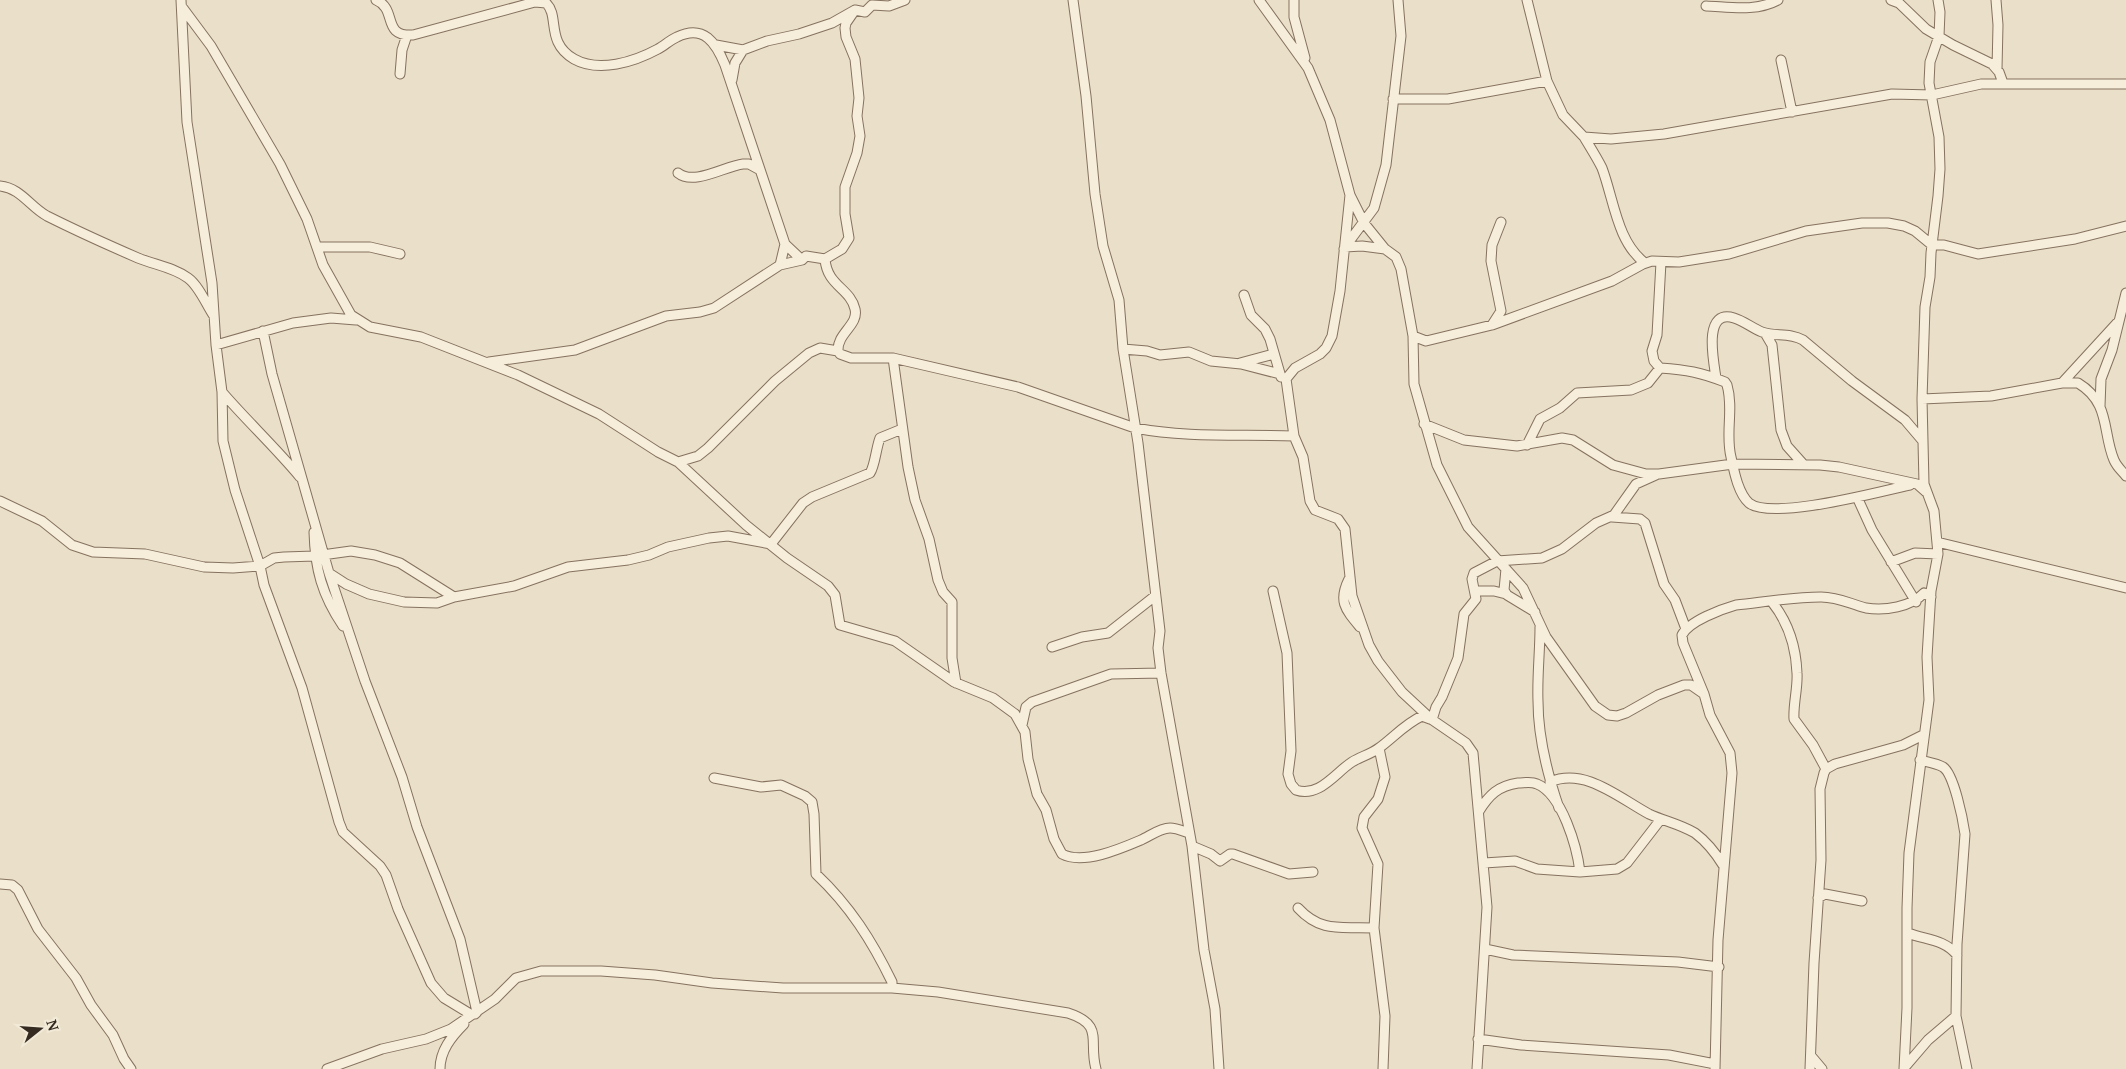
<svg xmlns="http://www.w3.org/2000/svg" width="2126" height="1069" viewBox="0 0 2126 1069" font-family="'Noto Serif',serif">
<rect width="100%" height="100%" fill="#eadfc8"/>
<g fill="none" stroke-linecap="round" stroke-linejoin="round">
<g stroke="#85725f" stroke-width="11">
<path id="street" d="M181 0 187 122 212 283 216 345 222 392 223 441 235 490 260 566 264 585 302 688 339 822 343 832 380 866 386 875 398 909 431 983 444 998 472 1015
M376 0C398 9 381 37 413 35L535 2 546 3C560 16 545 42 574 59 599 73 634 62 658 49 664 46 670 40 677 37 704 24 716 43 725 65L785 244 802 260
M1073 0 1086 96 1095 194 1103 246 1119 300 1123 349 1138 443 1160 631 1158 648 1161 673 1192 846 1204 950 1215 1009 1219 1069
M1259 0 1308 68 1330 120 1350 195 1340 291 1332 336 1326 348 1320 354 1295 368 1286 379 1294 436 1303 457 1310 501 1315 510 1338 519 1345 529 1352 596 1369 645 1378 661 1402 692 1431 719 1466 743 1473 753 1487 907 1477 1069
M1294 0V17L1305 58
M1527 0 1547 81 1563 115 1584 137 1611 139 1664 134 1892 94 1932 95 1981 84H2126
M1891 0 1899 3 1926 29 1953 45 1992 64 1999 72 2003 83
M1996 0 1998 25 1997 69
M1706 6C1730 7 1756 12 1778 0
M182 7 211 46 280 164 307 219 323 265 351 315 370 327 421 337 518 375 599 414 658 452 678 462 746 525 787 558 828 586 835 595 840 625 895 641 954 682 993 698 1015 714 1025 732 1028 759 1037 794 1046 810 1054 839 1062 854C1083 865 1120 849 1141 840 1150 836 1160 828 1170 828 1176 828 1183 831 1189 833
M716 45 743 50 767 41 799 34 832 23 855 10 865 12 872 5 889 6 905 0
M1781 60 1792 112
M400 74 402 50 407 35
M732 80 735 63 743 50
M1393 99H1448L1547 81
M1584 137C1590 147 1597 158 1602 168 1614 200 1617 242 1645 263
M678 173C694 186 725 166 743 164H749L760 170
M0 186C21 188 30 207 47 216 77 231 108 245 138 258 155 265 173 267 188 278 199 286 206 304 214 316
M1350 195 1364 223 1385 249 1396 257 1401 269 1413 336 1414 384 1437 465 1468 527 1523 588 1546 637 1595 706 1608 715 1617 716 1626 713 1658 695 1684 685H1691L1704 694
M317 247H370L400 254
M1345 247 1374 208 1386 165 1401 36 1398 0
M1344 249 1345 247 1362 246 1385 249
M825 259C827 286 850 288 855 309 859 325 837 333 838 351L840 354 851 358H893L1018 387 1135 428C1187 438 1241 434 1294 436
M825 259 842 249 849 238 845 214V187L857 153 860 136 857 116 859 98 855 59 846 37 845 28 846 23 855 10
M1661 262 1657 335 1652 351 1654 361 1660 368C1687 370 1700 372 1725 382L1727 385C1734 409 1725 433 1731 457 1734 471 1738 493 1749 503 1772 521 1881 491 1910 485
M780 265 785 244
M1244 295 1251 315 1265 329 1270 339 1281 377
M1492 325 1501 311 1491 261 1492 245 1501 222
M263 331 272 374 329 573 365 681 402 777 417 827 460 939 477 1012 475 1014
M1765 333 1772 345 1781 430 1787 446 1804 465
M1413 336 1426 341 1492 325 1612 281 1643 264 1652 261 1679 262 1729 254 1806 231 1862 223H1888L1904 226 1915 231 1932 245H1944L1978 254 2075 239 2126 226
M216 345 293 323 331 318 356 320
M1123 349 1147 351 1160 355 1189 352 1211 361 1241 364 1280 374
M893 358 908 467 915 500 929 539 938 580 943 592 952 602V658L956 683
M489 362 575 350 666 316 700 312 714 308 780 265 802 260 806 256 825 259
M1240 363 1274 354
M1716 378C1714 363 1702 308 1734 318 1744 321 1752 328 1762 332 1775 337 1789 332 1803 340L1852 381 1905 420 1922 440
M2062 383 2117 323
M222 392C247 421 275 447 300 477
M1922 399 1991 396 2062 383H2078C2111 403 2102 432 2114 460 2117 467 2122 471 2126 476
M2100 406 2101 379 2112 350 2126 293
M1424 424 1464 440 1517 446 1562 438 1573 440 1613 465 1646 474H1659L1733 464 1820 465 1839 467 1917 484 1926 492
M1527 445 1540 419 1560 408 1577 393 1631 390 1648 383 1660 368
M678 462 698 456 708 448 775 381 809 353 820 348 838 351
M1857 497 1872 530 1916 602
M0 501 42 521 72 545 93 552 145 554 204 567 233 568 260 566 274 558 284 557 315 556 351 551 375 555 400 563 454 597
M1612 517 1640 519 1645 523 1664 584 1675 600 1686 629
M314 532C315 569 322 595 343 626
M1937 542 2126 588
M1891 562 1915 553 1938 554
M1506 569 1504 590 1507 595 1535 612
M329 573 346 584 369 594 404 602 437 603 454 597 514 586 568 567 628 560 649 555 668 547 709 538 728 536 771 544 803 503 812 497 870 473C875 466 876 448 880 438L902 429
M1349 579C1338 601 1345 609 1360 627
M1273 591 1287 653 1291 751 1288 774 1291 784 1296 790C1319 798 1335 773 1352 762 1360 757 1371 754 1379 748 1394 737 1405 724 1422 716L1430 719
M1475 591H1494L1506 594
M1772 602C1788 622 1796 647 1797 673 1798 688 1793 704 1794 719L1813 745 1826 769
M1540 627C1540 652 1537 677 1538 701 1538 738 1547 773 1559 808
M1052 647 1082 637 1108 633 1155 596
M1432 720 1436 707 1442 697 1458 658 1464 614 1476 599 1472 579 1474 573 1497 561 1542 558 1562 549 1596 523 1614 515 1636 484 1656 475
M1022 725 1026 707 1032 702 1111 674 1161 673
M1379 748 1385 777 1378 799 1364 817 1362 828 1378 864 1374 928 1385 1016 1383 1069
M1920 760C1927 762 1936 763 1943 767 1954 774 1963 820 1965 834L1957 944 1956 1016 1967 1069
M714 778 761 787 781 785 805 796 812 802 814 814 816 874C850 906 872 941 892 982V988
M1550 782C1585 767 1619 798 1649 814 1664 821 1680 824 1695 833 1707 842 1715 852 1723 865
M1479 811C1489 795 1498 786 1518 783 1524 783 1531 781 1537 784 1562 794 1577 847 1580 872
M1192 846 1211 854 1220 861 1230 854H1233L1289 874 1313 872
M1484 863 1515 861 1537 869 1580 872 1617 869 1627 863 1661 819
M0 884 12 885 18 890 38 929 76 978 91 1005 113 1035 124 1059 131 1069
M1818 898 1825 894 1862 901
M1298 908C1322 934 1343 926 1374 928
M1908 933C1926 940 1944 939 1957 955
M1485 949 1513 955 1678 962 1719 967
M1478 1039 1521 1045 1669 1055 1715 1064
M1811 1056 1822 1069
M1904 1068 1928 1040 1956 1016
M327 1069 382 1049 426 1039 451 1029 495 999 516 978 541 971H601L655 975 712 983 783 988H892L938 992 1068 1013C1105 1025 1088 1041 1096 1069
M440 1069C440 1051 451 1037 464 1024
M1715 1069 1718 940 1732 773 1730 753 1710 715 1704 694 1683 643 1682 635C1689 621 1722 609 1736 605 1764 602 1793 597 1821 597 1839 597 1850 604 1866 608 1885 611 1911 607 1924 593L1931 597
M1810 1069 1814 963 1821 860 1820 789 1824 773 1826 769 1835 764 1903 745 1923 735
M1904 1069 1907 1008V908L1909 853 1929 700 1927 657 1931 591 1938 554 1934 511 1924 484 1922 399 1925 307 1930 277 1931 253 1938 196 1940 169 1939 137 1929 83 1930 62 1939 36 1940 12 1938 0"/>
</g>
<use href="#street" stroke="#f6eddb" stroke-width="9"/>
</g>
<g transform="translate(40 1029) rotate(73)" stroke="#f2ead7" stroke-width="4" paint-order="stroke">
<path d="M0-4L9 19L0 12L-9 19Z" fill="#362b21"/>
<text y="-8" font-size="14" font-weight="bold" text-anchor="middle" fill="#362b21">N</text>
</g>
</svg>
